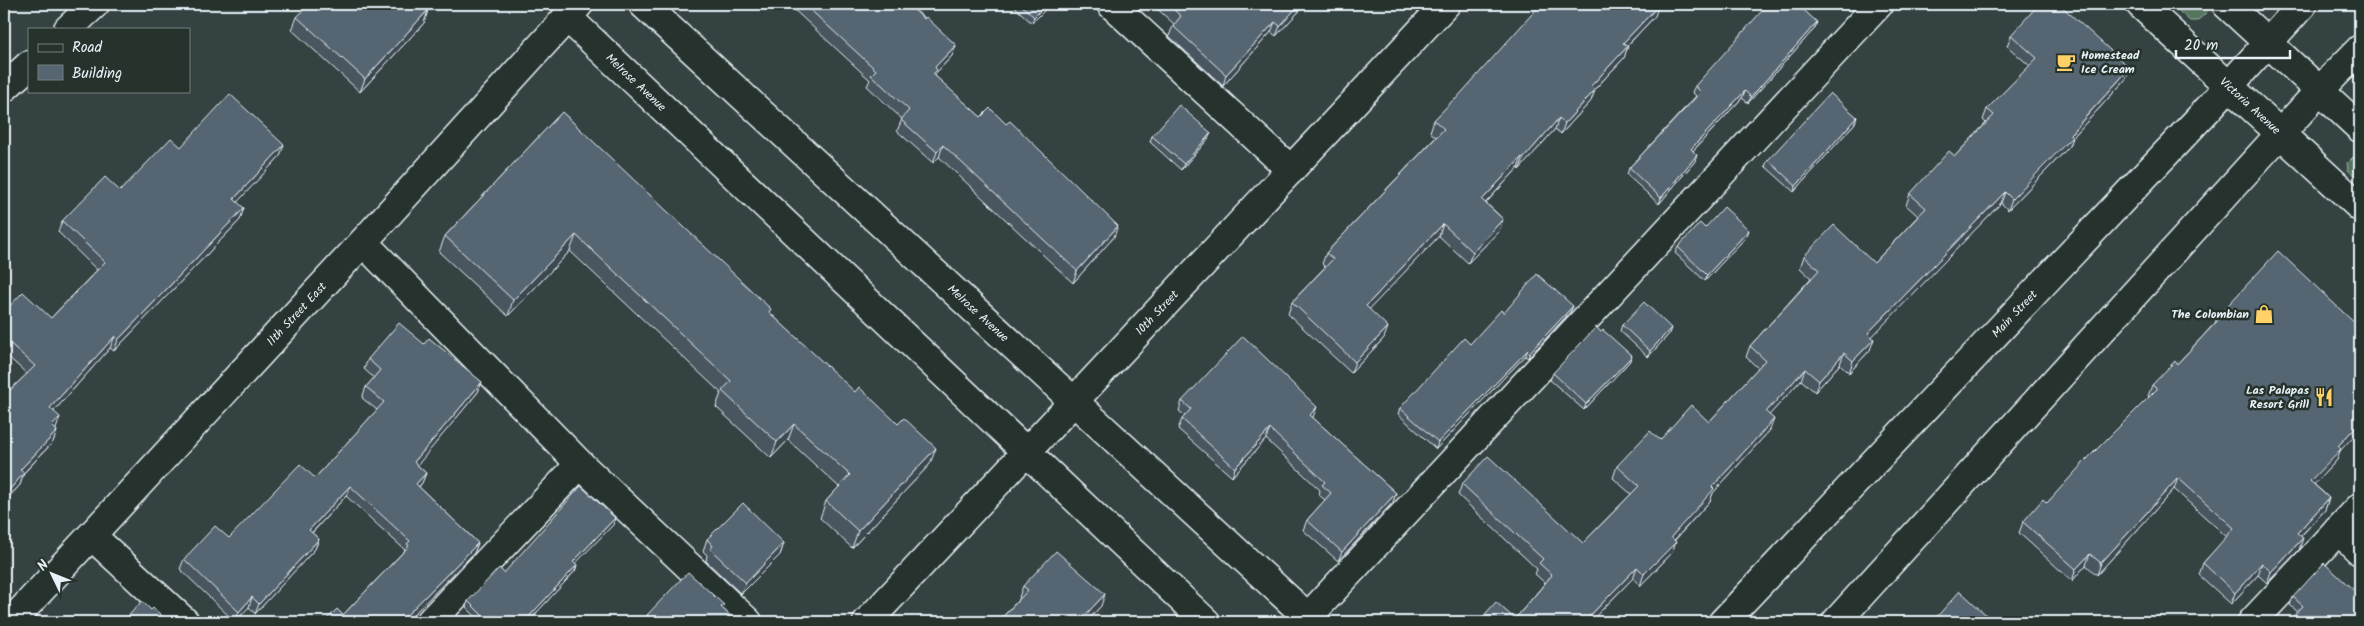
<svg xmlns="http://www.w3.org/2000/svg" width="2364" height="626" viewBox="0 0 2364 626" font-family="Kalam,sans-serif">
<rect width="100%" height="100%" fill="#344241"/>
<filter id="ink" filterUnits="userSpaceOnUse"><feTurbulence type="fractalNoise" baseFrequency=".02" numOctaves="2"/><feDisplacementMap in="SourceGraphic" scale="10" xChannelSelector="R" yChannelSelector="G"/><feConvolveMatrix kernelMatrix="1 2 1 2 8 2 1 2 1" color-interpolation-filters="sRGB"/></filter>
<g filter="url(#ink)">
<path fill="#54745f" stroke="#9eb2ac" d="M2171 4H2208L2209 6 2206 13 2197 21H2190Z
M2360 150V181L2348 170 2347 163Z"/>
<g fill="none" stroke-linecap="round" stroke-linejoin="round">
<g stroke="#e8f1f8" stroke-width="31">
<g id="minor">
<path id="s1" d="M643 4 1313 622"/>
<path d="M1111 4 1291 170"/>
<path id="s2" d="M2140 4 2360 207"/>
<path d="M2226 4 2360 128"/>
<path id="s3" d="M567 17 1206 622"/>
<path d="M68 29 95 4"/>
<path d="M4 88 29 65"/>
<path d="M363 242 580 464 748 622"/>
<path d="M2338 530 2360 551"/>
<path d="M92 536 185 622"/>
<path d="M1308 617 1879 4"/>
<path id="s4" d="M11 622 363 242 579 4"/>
<path d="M430 622 580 464"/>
<path id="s5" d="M867 622 1446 4"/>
<path id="s6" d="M1723 622 2208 109 2303 4"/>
<path d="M1836 622 2320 90 2360 49"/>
<path d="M2252 622 2360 507"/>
</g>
</g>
<use href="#minor" stroke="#26332d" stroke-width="28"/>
</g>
<path fill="#495761" stroke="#e8f1f8" d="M431 4 427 8 428 10 424 23 360 92 292 30 297 17Z
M788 4H908L956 45 952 56 936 73 935 76 1114 237 1073 283 939 157 933 163 897 131 902 119 867 86 870 80Z
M994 4H1004L999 9Z
M1011 4H1051L1032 23Z
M1152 4H1306L1276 36 1271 32 1223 86 1169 36 1173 26 1174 24Z
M1655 16 1627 46 1624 58 1595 89 1591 101 1561 134 1555 129 1519 170 1518 168 1486 203 1503 219 1499 231 1468 263 1439 236 1369 309 1384 338 1351 373 1288 314 1292 302 1325 267 1322 264 1326 253 1436 137 1430 132 1434 120 1455 100Z
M1815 28 1748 103 1742 98 1693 151 1695 161 1659 204 1627 175 1629 168 1696 96 1692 92 1695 86Z
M2011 35 2126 79 2072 138 2068 148 2008 210 2001 203 1871 337 1870 350 1849 373 1840 364 1815 392 1801 380 1769 415 1770 430 1713 493 1710 501 1675 540 1672 553 1640 586 1633 578 1590 622H1478L1515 619 1545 583 1535 574 1537 569 1458 495 1462 484 1583 543 1631 494 1613 478 1617 466 1660 440 1709 422 1758 368 1746 357 1750 346 1811 278 1800 268 1804 256 1874 263 1918 216 1906 205 1910 194 1955 156 1986 123 1983 120 1987 109 2030 66 2007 46Z
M562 112 770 313 930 464 852 548 820 518 826 501 839 487 788 440 771 458 716 407 721 393 570 251 508 316 439 252 445 236Z
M1855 123 1794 192 1765 166 1768 160Z
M1152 136 1208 139 1181 170 1150 142Z
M181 147 280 156 237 202 240 220 114 351 110 348 54 411 56 429V430L57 431 53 442 24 473 20 485 4 502V396L27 374 4 353V312L51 318 97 270 58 232 62 221 120 191Z
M1705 228 1747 236 1705 281 1675 253 1678 247Z
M1573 306 1570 312 1528 358 1525 356 1436 449 1398 414 1400 408 1504 313Z
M2218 316 2340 451 2337 460 2314 484 2329 498 2325 510 2301 536 2299 550 2267 583 2258 575 2231 604 2199 575 2203 563 2227 537 2174 489 2097 575 2086 565 2072 581 2019 533 2023 522 2047 503 2149 397 2148 396 2152 385 2177 364 2215 323Z
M1622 325 1669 334 1648 357 1620 331Z
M1601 332 1632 356 1629 362 1584 410 1550 380 1553 373Z
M424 344 482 382 478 392 417 465 426 473 422 483 419 487 478 543 474 553 406 622H324L343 615 405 550 346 496 312 533 319 539 315 549 255 614 249 607 235 622 180 569 184 559 229 538 315 478 377 410 362 398 366 387 374 378 364 369 368 359Z
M1182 401 1313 417V418L1396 493 1393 502 1338 561 1303 530 1307 520 1325 500 1319 495 1320 490 1266 439 1232 477 1178 429 1182 419 1185 416 1179 411Z
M613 525 575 563 577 565 575 571 528 622H481L466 607 468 601 504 573Z
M707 539 784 543 780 555 741 594 706 561 707 555 703 551Z
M1023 586 1101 606 1086 622H998L1020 598 1019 597Z
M2360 596 2298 612 2290 605 2293 597Z
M722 608 737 622H645L647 615Z"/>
<path fill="#3c474f" stroke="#e8f1f8" d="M424 4H431L418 18Z
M1001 4H1004L999 9Z
M1047 4H1051L1032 23 1034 17Z
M1300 4H1306L1276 36 1280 26Z
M1659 5 1655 16 1619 54 1623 43Z
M428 10 424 23 360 92 365 79Z
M1275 22 1271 32 1223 86 1226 75Z
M1817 22 1815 28 1748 103 1751 97Z
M956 45 952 56 936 73 933 81 929 86 935 67Z
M1628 46 1624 58 1587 97 1591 86Z
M2130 68 2126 79 2072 138 2068 148 2008 210 2012 199Z
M1595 90 1591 101 1561 134 1565 123Z
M1745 91 1742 98 1689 155 1691 149Z
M1857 117 1855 123 1794 192 1796 186Z
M1559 118 1555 129 1519 170 1524 158Z
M1211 133 1208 139 1181 170 1184 164Z
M284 145 280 156 230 210 234 199Z
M943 145 939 157 933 163 937 152Z
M1697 155 1695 161 1659 204 1661 198Z
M1522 157 1518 168 1478 211 1482 200Z
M2005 192 2001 203 1864 345 1868 333Z
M244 208 240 220 114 351 118 340Z
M1503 219 1499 231 1468 263 1473 252Z
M1443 224 1439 236 1362 317 1366 306Z
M1118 226 1114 237 1073 283 1077 271Z
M1749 230 1747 236 1705 281 1707 275Z
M576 235 570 251 508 316 513 300Z
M1573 306 1570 312 1528 358 1530 352Z
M1388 327 1384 338 1351 373 1355 362Z
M1671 328 1669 334 1648 357 1650 351Z
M115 336 110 348 46 420 50 408Z
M1874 339 1870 350 1849 373 1853 361Z
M1528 350 1525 356 1436 449 1438 442Z
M1844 353 1840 364 1815 392 1819 381Z
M1632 356 1629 362 1584 410 1586 404Z
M1805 369 1801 380 1762 423 1766 412Z
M482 382 478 392 411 473 414 462Z
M1317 407 1313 417 1306 425 1310 415Z
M60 417 56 429 48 438 52 426Z
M1774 419 1770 430 1713 493 1710 501 1667 548 1671 537 1712 487Z
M2360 422V429L2340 451 2337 460 2306 493 2310 481 2338 446Z
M794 424 788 440 771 458 777 442Z
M1270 429 1266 439 1232 477 1235 468Z
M57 431 53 442 16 481 20 470Z
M936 448 930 464 852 548 858 531Z
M24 473 20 485 4 502V496Z
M426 473 422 483 412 494 416 484Z
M2178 478 2174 489 2097 575 2101 563Z
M350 486 346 496 305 540 309 530Z
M1396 493 1393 502 1338 561 1342 552Z
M2329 498 2325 510 2293 544 2297 533Z
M615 518 613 525 571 568 573 562Z
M2303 538 2299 550 2267 583 2271 572Z
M319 539 315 549 255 614 259 604Z
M1676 542 1672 553 1640 586 1644 574Z
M478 543 474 553 406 622H400Z
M784 543 780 555 741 594 746 583Z
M2090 554 2086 565 2072 581 2076 569Z
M2262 563 2258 575 2231 604 2235 593Z
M577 565 575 571 528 622H524Z
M1637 567 1633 578 1590 622H1584Z
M1105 594 1101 606 1086 622H1079Z
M252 597 249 607 235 622 239 612Z"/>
<path fill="#556571" stroke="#e8f1f8" d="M309 4H424L423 5 428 10 365 79 297 17Z
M804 4H908L924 19 926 17 956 45 935 67 937 70 933 74 981 117 990 108 1006 124 1010 121 1118 226 1077 271 943 145 937 152 901 120 909 110 871 75 876 70Z
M1020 4H1047L1034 17Z
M1167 4H1300L1280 26 1275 22 1226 75 1173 26 1181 16Z
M1541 4H1658L1659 5 1623 43 1628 46 1591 86 1595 90 1565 123 1559 118 1524 158 1522 157 1482 200 1503 219 1473 252 1443 224 1366 306 1388 327 1355 362 1292 302 1333 259 1326 253 1444 129 1434 120 1454 99 1455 100Z
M1768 4H1797L1817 22 1751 97 1745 91 1691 149 1697 155 1661 198 1629 168 1701 92 1695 86Z
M2039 4H2059L2130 68 2070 134 2072 137 2012 199 2005 192 1868 333 1874 339 1853 361 1844 353 1819 381 1805 369 1766 412 1774 419 1712 487 1714 489 1671 537 1676 542 1644 574 1637 567 1584 622H1478L1496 602 1515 619 1552 575 1539 563 1543 559 1462 484 1488 456 1583 543 1639 486 1617 466 1650 431 1660 440 1691 405 1709 422 1765 360 1750 346 1819 270 1804 256 1834 225 1874 263 1926 208 1910 194 1949 151 1955 156 1994 115 1987 109 2037 58 2011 35Z
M1830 93 1857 117 1796 186 1768 160Z
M230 94 284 145 234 199 244 208 118 340 115 336 50 408 60 417 52 426 57 431 20 470 24 473 4 496V396L35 366 4 338V312L23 292 51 318 105 262 62 221 105 177 120 191 171 138 181 147Z
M1179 105 1211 133 1184 164 1152 136Z
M562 112 771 309 769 312 855 392 859 387 898 424 904 418 936 448 858 531 826 501 850 475 794 424 777 442 722 391 731 381 576 235 513 300 445 236Z
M1724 207 1749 230 1707 275 1678 247 1700 223 1705 228Z
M2278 251 2360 328V422L2338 446 2341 449 2310 481 2329 498 2297 533 2303 538 2271 572 2262 563 2235 593 2203 563 2234 528 2178 478 2101 563 2090 554 2076 569 2023 522 2043 499 2047 503 2084 462 2157 389 2152 385 2175 361 2177 364 2220 318 2218 316Z
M1537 274 1573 306 1530 352 1528 350 1438 442 1400 408 1464 338 1470 344 1501 310 1504 313Z
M1644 302 1671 328 1650 351 1622 325Z
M399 323 424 344 429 338 482 382 414 462 426 473 416 484 478 543 400 622H324L337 609 343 615 409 546 407 544 410 541 350 486 309 530 319 539 259 604 252 597 239 612 184 559 215 526 229 538 300 464 315 478 384 402 366 387 380 370 368 359Z
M1596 327 1601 332 1603 330 1632 356 1586 404 1553 373Z
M1243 336 1317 407 1310 415 1396 493 1342 552 1307 520 1331 493 1322 485 1325 482 1270 429 1235 468 1182 419 1191 409 1182 401Z
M581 486 615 518 573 562 577 565 524 622H489L468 601 499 568 504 573Z
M743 503 784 543 746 583 710 549 713 546 707 539Z
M1056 551 1105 594 1079 622H998L1028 590 1023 586Z
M2324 563 2360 596V622H2288L2303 606 2293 597Z
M688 572 724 605 721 607 737 622H656L647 615Z
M1960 591 1994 622H1932Z
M142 601 151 610 153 608 169 622H123Z"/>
</g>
<defs>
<g id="cafe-bare" transform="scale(1.5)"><path d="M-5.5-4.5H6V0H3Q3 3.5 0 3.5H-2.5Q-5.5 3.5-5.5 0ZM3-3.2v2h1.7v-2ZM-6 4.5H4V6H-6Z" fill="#ffd166" stroke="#26332d" stroke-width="2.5" paint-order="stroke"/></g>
<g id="shop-bare" transform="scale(1.5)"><path d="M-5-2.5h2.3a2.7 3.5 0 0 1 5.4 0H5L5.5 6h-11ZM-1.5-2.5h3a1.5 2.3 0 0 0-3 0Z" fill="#ffd166" stroke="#26332d" stroke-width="2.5" paint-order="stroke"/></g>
<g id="restaurant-bare" transform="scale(1.5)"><path d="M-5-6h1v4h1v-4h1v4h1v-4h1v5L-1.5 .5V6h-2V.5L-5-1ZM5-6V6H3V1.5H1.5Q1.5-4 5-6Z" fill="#ffd166" stroke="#26332d" stroke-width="2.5" paint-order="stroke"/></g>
</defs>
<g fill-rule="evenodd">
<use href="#cafe-bare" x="2066" y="62"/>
<use href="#shop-bare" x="2264" y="314"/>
<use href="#restaurant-bare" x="2324" y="397"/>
</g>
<g text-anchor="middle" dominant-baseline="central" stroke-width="5" stroke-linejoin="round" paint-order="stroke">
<g font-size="12" font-weight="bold" fill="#e8f1f8" stroke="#26332d" text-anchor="end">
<text x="2081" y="55" text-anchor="start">Homestead<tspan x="2081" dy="14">Ice Cream</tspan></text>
<text x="2249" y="314">The Colombian</text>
<text x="2309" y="390">Las Palapas<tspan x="2309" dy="14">Resort Grill</tspan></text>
</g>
<g font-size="12" fill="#e8f1f8" stroke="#26332d">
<text stroke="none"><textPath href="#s3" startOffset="95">Melrose Avenue</textPath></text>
<text stroke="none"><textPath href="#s2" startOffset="150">Victoria Avenue</textPath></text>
<text stroke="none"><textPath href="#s1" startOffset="456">Melrose Avenue</textPath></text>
<text stroke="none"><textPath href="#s5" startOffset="424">10th Street</textPath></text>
<text stroke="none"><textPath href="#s4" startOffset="420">11th Street East</textPath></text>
<text stroke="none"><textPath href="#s6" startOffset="424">Main Street</textPath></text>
</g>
</g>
<rect width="2364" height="626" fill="none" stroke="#26332d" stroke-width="20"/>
<rect x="10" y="10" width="2344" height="606" fill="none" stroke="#e8f1f8" stroke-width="2" filter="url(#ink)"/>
<rect x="28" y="28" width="162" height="65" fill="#26332d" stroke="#747f7e"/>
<rect x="38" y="44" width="25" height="8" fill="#26332d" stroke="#747f7e"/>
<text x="72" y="52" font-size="15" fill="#e8f1f8">Road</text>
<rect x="38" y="65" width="25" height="15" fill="#556571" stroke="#747f7e"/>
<text x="72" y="78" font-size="15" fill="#e8f1f8">Building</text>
<g transform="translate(52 574) rotate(313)" stroke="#26332d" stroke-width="4" paint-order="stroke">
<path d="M0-4L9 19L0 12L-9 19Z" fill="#e8f1f8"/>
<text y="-8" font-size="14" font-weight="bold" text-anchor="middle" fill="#e8f1f8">N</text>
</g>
<path d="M2176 50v8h114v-8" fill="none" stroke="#e8f1f8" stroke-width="2.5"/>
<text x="2184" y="50" font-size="15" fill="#e8f1f8" stroke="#26332d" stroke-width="4" paint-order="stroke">20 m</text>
</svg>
